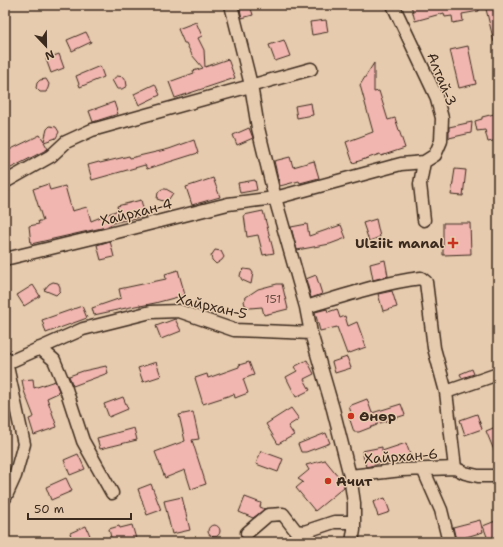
<svg xmlns="http://www.w3.org/2000/svg" width="503" height="547" viewBox="0 0 503 547" font-family="'Shantell Sans',sans-serif">
<rect width="100%" height="100%" fill="#e7cbae"/>
<filter id="ink" filterUnits="userSpaceOnUse"><feTurbulence type="fractalNoise" baseFrequency=".025" numOctaves="2"/><feDisplacementMap in="SourceGraphic" scale="8" xChannelSelector="R" yChannelSelector="G"/><feConvolveMatrix kernelMatrix="1 2 1 2 8 2 1 2 1" color-interpolation-filters="sRGB"/></filter>
<g filter="url(#ink)">
<path fill="#f1b6af" stroke="#3b2a1e" d="M239 5H250L253 15 242 18Z
M411 5H479V11L462 14 463 21 453 23 452 16 445 17 444 13 415 21Z
M485 5H498V41L494 42Z
M326 20 328 32 312 35 310 22Z
M196 22 202 36 198 38 204 50 205 67 228 59 235 78 175 98 169 82 194 73 193 71 203 68 192 55 186 43H184L178 29Z
M86 32 91 42 72 51 67 40Z
M284 40 290 56 275 61 269 45Z
M468 46 476 84 459 88 450 50Z
M59 54 64 68 51 73 46 59Z
M374 63V92L379 91 388 120 395 118 405 148 381 156 380 154 353 163 346 142 373 132 360 85Z
M100 66 104 77 80 87 76 76Z
M117 76 124 77 126 80 127 86 122 89H117L112 80Z
M46 79 49 84 48 88 46 92H40L36 88 37 83 40 80Z
M155 84 160 95 139 105 134 94Z
M114 102 118 114 93 122 89 111Z
M311 103 313 115 297 118 295 106Z
M498 113V140L488 142 485 130 477 131 475 121 482 119V117Z
M472 122 471 133 449 138V127Z
M50 126 56 127 59 132 56 138 44 142 48 149 5 171V152L40 135 44 141 47 129Z
M249 128 253 138 237 145 233 135Z
M194 140 198 153 147 169 145 165 92 180 88 165 99 162 100 163 129 156 130 158 169 149Z
M290 157 293 167 314 161 319 178 300 183 299 181 280 186 274 161Z
M455 169 466 170 463 196 451 195Z
M213 178 220 197 192 205 186 187Z
M255 180 257 190 240 193 238 183Z
M48 184 50 190 65 186 72 211 87 207 91 221 118 210 117 206 141 200 145 216 116 222 106 227 31 244 29 226 39 224 38 221H43L33 189Z
M162 189H166L173 193 169 199 166 202 157 199 158 192Z
M263 211 274 253 263 255 258 235 247 237 244 215Z
M376 219 380 237 369 241 363 223Z
M443 223H470L471 254 443 255Z
M307 224 309 236 341 225 346 238 330 244 297 250 291 227Z
M110 241 114 257 101 260 97 245Z
M215 250 221 251 224 257 222 260 216 264 212 260 211 256Z
M385 260 388 276 373 280 370 264Z
M244 269 251 270 253 273 251 284 242 280 240 276 241 272Z
M178 270 185 295 155 303 140 306V305L94 315 92 308 121 298 119 289 166 279 165 274Z
M316 275 322 294 311 298 306 279Z
M53 282 58 283 60 287V291L56 295 44 290 49 284Z
M277 284H282L288 309 264 315 262 307 250 308 245 305 244 301 246 297 258 289Z
M33 285 40 296 24 306 17 295Z
M392 291 397 307 383 311 378 294Z
M82 306 87 318 46 333 42 320Z
M327 309 328 312 337 309 340 318 345 316 348 326 357 322 366 347 347 354 337 327 320 331 315 312Z
M175 319 181 331 161 339 156 326Z
M347 357 351 368 335 373 332 362Z
M307 360 314 374 304 379 310 390 296 397 286 377 297 371 294 367Z
M156 362 161 376 143 382 138 368Z
M249 362 254 375 243 379 248 393 235 398 234 394 203 404 195 378 207 374 208 378 239 367V365Z
M106 366 108 373 73 386 69 376 83 371Z
M472 369 474 374 462 378 460 374Z
M33 379 34 388 55 381 59 391 57 392 58 393 47 398 57 427 34 435 29 419 34 417 24 391 22 380Z
M123 397 128 409 109 417 104 404Z
M367 399 372 413 401 404 405 415 377 424V425L359 432H354L349 417 352 416 349 406Z
M291 408 299 419 288 426 294 435 278 444 266 424Z
M193 412 199 439 192 440 206 484 191 489 185 470 165 478 155 452 185 441 179 415Z
M477 414 482 429 465 435 460 420Z
M498 426V460L486 431Z
M134 428 137 440 100 449 97 438Z
M326 433 330 443 306 452H301L298 444Z
M406 443 412 460 394 463 385 462 366 467 362 451 382 447V451Z
M261 451 283 459 278 472 256 464Z
M78 454 85 469 70 475 64 460Z
M325 460 343 482 344 487 315 511 296 488 303 482 298 479 309 470 306 465Z
M66 478 72 491 51 500 46 487Z
M151 484 161 510 147 515 138 489Z
M182 497 190 530 172 534 164 501Z
M245 497 261 503 260 507 265 509 253 518 239 512Z
M385 498 390 512 378 516 373 502Z
M480 520 483 532 456 540 453 527Z
M498 520V542H489L483 526Z
M208 531a6 6 0 1 1 12 0a6 6 0 1 1-12 0Z
M132 525 137 542H122L121 539 112 542 109 529 119 526 120 528Z
M86 526 91 538 80 542H73L70 533Z"/>
<g fill="none" stroke-linecap="round" stroke-linejoin="round">
<g stroke="#3b2a1e" stroke-width="15">
<path id="street" d="M231 5 251 85 258 128 275 198 306 307 311 333 333 409 350 476 354 503V530L352 542
M393 5 436 96 442 118 441 141 435 155 424 162
M424 162 420 184 424 220
M5 182 51 156 66 142 92 130 311 69
M5 259 109 234 228 204 275 198 401 164 424 162
M306 307C344 296 381 283 421 278L426 282 434 348 446 392 455 468
M40 348 54 360 66 389 83 441 112 493
M7 363 83 329 151 312 179 311 234 330 311 333
M446 392 498 374
M423 469 441 510 449 542
M350 476 402 470 455 468 465 473 478 476H498
M5 498 15 476 24 444 5 357
M247 533 268 515 283 514 296 531 304 532 334 522H354"/>
</g>
<use href="#street" stroke="#e7cbae" stroke-width="12"/>
</g>
</g>
<g fill="#c8321e" stroke="#e7cbae" stroke-width="1.5">
<path d="M451 237h4v4h4v4h-4v4h-4v-4h-4v-4h4z"/>
<circle cx="351" cy="416" r="4"/>
<circle cx="328" cy="481" r="4"/>
</g>
<g text-anchor="middle" dominant-baseline="central" stroke-width="3" stroke-linejoin="round" paint-order="stroke">
<g font-size="12" fill="#684d42">
<text x="273" y="299">151</text>
</g>
<g font-size="14" fill="#3b2a1e" stroke="#e7cbae">
<text transform="translate(442 79) rotate(68)">Алтай-3</text>
<text transform="translate(136 212) rotate(-14)">Хайрхан-4</text>
<text transform="translate(212 306) rotate(13)">Хайрхан-5</text>
<text transform="translate(401 456) rotate(-4)">Хайрхан-6</text>
</g>
<g font-size="14" font-weight="bold" fill="#3b2a1e" stroke="#e7cbae" text-anchor="start">
<text x="444" y="243" text-anchor="end">Ulziit manal</text>
<text x="359" y="416">Өнөр</text>
<text x="336" y="481">Ачит</text>
</g>
</g>
<rect width="503" height="547" fill="none" stroke="#e7cbae" stroke-width="20"/>
<rect x="10" y="10" width="483" height="527" fill="none" stroke="#3b2a1e" stroke-width="1.5" filter="url(#ink)"/>
<g transform="translate(46 46) rotate(158)" stroke="#e7cbae" stroke-width="3" paint-order="stroke">
<path d="M0-3L7 15L0 10L-7 15Z" fill="#3b2a1e"/>
<text y="-6" font-size="11" font-weight="bold" text-anchor="middle" fill="#3b2a1e">N</text>
</g>
<path d="M28 513v6h103v-6" fill="none" stroke="#3b2a1e" stroke-width="2"/>
<text x="34" y="513" font-size="12" fill="#3b2a1e" stroke="#e7cbae" stroke-width="3" paint-order="stroke">50 m</text>
</svg>
